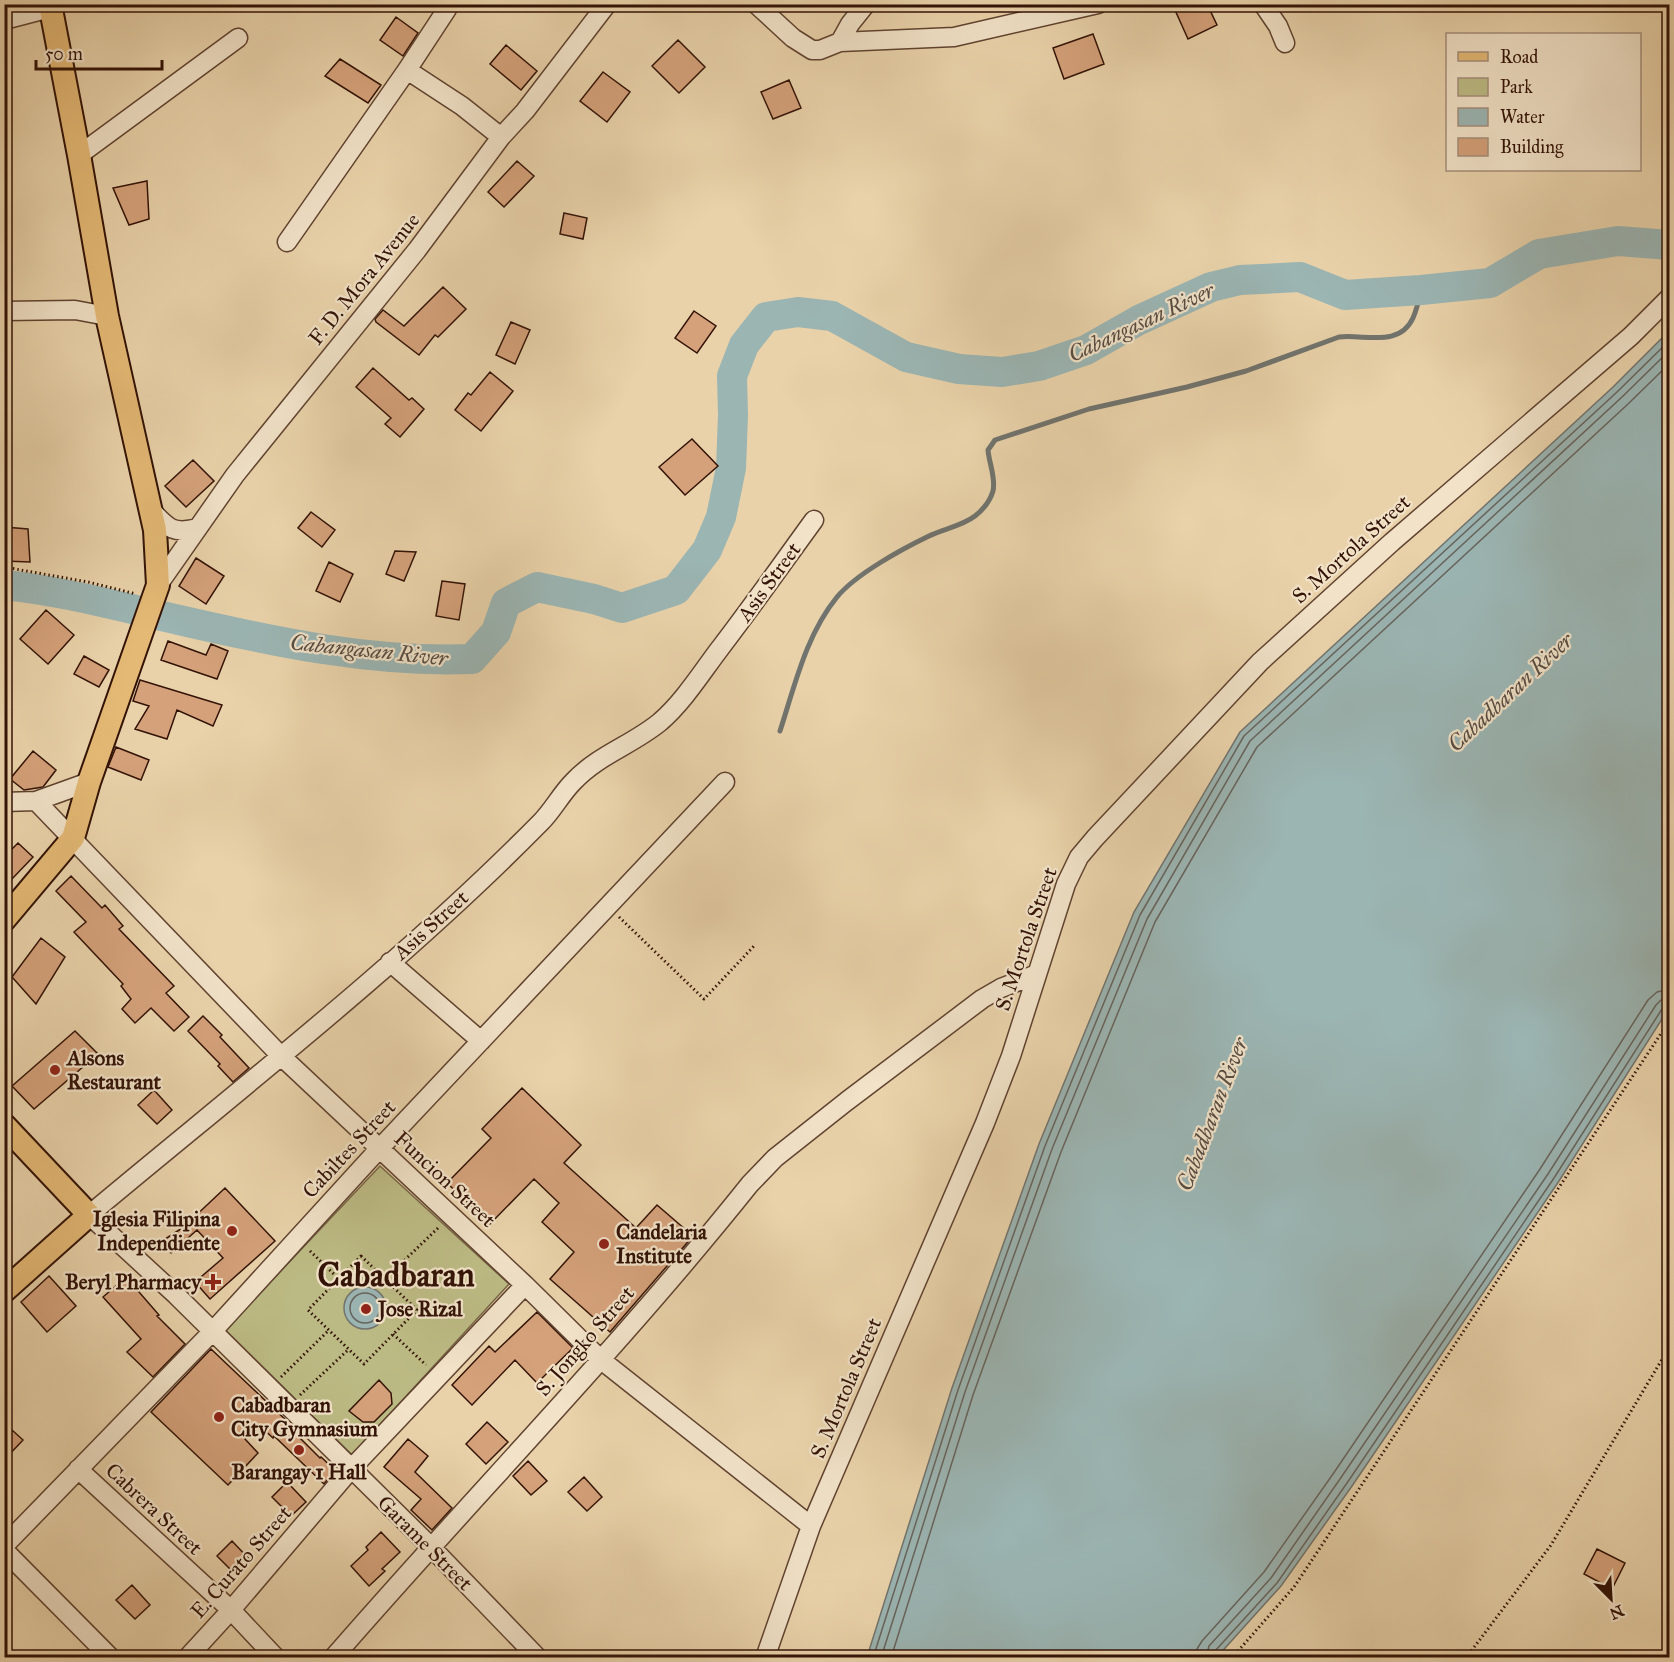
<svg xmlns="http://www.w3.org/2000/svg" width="1674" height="1662" viewBox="0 0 1674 1662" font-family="'IM FELL Great Primer',serif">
<rect width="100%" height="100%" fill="#e9d2aa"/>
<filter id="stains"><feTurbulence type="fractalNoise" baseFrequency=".00333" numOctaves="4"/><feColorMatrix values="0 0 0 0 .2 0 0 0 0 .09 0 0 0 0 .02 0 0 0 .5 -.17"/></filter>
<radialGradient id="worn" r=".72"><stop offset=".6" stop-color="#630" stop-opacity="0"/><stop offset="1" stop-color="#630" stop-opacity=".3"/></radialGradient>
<path fill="#bcba84" stroke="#786646" stroke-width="1.5" d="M380 1166 509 1284 352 1455 225 1330Z"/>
<path fill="#9bb5b3" stroke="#71746e" stroke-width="1.5" d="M1669 331V1008L1559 1181 1352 1486 1281 1586 1217 1657H867L952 1388 1039 1144 1134 912 1240 732 1613 387Z
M344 1308a21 21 0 1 1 42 0a21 21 0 1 1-42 0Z"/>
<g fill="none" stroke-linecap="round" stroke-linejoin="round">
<path stroke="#67645d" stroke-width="1.5" d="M350 1308a15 15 0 1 1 30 0a15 15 0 1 1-30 0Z
M873 1658 958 1390 1045 1146 1140 915 1244 736 1617 392 1670 340
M881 1658 965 1392 1052 1149 1147 919 1250 741 1622 397 1670 350
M891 1658 973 1395 1061 1152 1155 922 1257 747 1628 404 1670 363
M1197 1658V1649L1202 1641 1264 1572 1333 1474 1540 1169 1648 1000 1657 992 1670 989
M1206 1658 1209 1646 1271 1578 1340 1479 1548 1174 1656 1005 1661 1000 1670 999
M1213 1658 1215 1651 1277 1583 1347 1483 1554 1178 1662 1009 1670 1006"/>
<path stroke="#71746e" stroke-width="5" d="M780 731C795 685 806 635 837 597 856 574 902 549 929 536 943 529 962 526 975 516 984 509 990 501 993 491 996 478 989 463 988 450L995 440 1089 409 1187 387 1246 371 1339 337C1365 334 1399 348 1413 318 1417 309 1419 299 1421 290"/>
<path stroke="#9bb5b3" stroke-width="30" d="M4 585C64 591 121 607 179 620 275 642 373 663 472 659L496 632 506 603 537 587 594 599 622 608 676 590 707 550 721 517 731 468 733 415 732 376 744 345 766 317 798 312 832 316 906 357 959 369 1002 372 1039 366 1086 350 1139 320 1211 287 1240 280 1300 277 1345 295 1421 290 1490 283 1539 254 1618 241 1670 245"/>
</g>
<path fill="#d4a17a" stroke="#331307" stroke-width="1.5" d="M1186 4H1207L1217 25 1188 39 1175 10Z
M396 17 418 33 403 56 380 40Z
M1093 34 1104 64 1064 79 1053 48Z
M678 40 705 67 679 93 652 66Z
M506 45 537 71 521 90 490 64Z
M340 59 381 85 368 103 325 76Z
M603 72 630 92 607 122 580 101Z
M789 80 801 108 773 119 761 92Z
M517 161 534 176 504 207 488 192Z
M147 181 149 219 129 225 113 188Z
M564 213 587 218 583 239 560 234Z
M443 287 466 309 438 337 435 335 419 355 376 322 375 319 383 310 404 326Z
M694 311 716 326 697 353 675 338Z
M511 322 530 330 515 364 496 355Z
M373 368 409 400 412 398 424 409 400 437 385 424 391 418 356 387Z
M490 372 513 391 481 431 455 410 468 393 471 395Z
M692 439 718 466 685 495 659 467Z
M193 460 214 481 186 507 165 486Z
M311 512 335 530 322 547 298 528Z
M4 527 28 529 30 562 4 561Z
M395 551 416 552 404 581 386 574Z
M196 558 224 576 206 604 179 586Z
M329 562 353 574 340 602 316 591Z
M442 581 465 584 459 620 436 616Z
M46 610 74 635 48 664 20 639Z
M168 641 206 655 211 644 228 651 217 679 161 660Z
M84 656 109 670 99 687 74 674Z
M140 680 222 705 213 726 177 710 167 739 135 729 149 706 133 701Z
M116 747 149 760 141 780 108 767Z
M33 751 56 770 43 787 24 790 10 779Z
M18 843 33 857 11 880 4 873V857Z
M71 876 102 908 105 905 123 926 119 929 174 986 166 993 189 1017 174 1031 151 1008 135 1023 122 1009 131 999 121 986 123 984 74 932 86 922 56 891Z
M41 938 65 957 36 1004 12 977Z
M203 1016 222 1035 220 1037 249 1068 233 1082 218 1066 220 1064 188 1031Z
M75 1031 98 1054 34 1109 12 1086Z
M522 1088 581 1145 564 1163 636 1228 657 1205 693 1236 610 1332 550 1279 574 1252 542 1222 559 1203 534 1179 490 1224 447 1183 491 1138 482 1129Z
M154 1090 172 1110 157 1124 138 1105Z
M225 1188 275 1241 210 1299 195 1282 223 1258 197 1230 171 1253 162 1241 190 1223 189 1222Z
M49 1276 76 1306 47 1332 21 1302Z
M126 1277 159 1315 157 1316 185 1344 153 1377 127 1352 141 1339 103 1297Z
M537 1312 573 1348 537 1383 515 1360 472 1405 452 1385 489 1346 495 1352Z
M211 1349 288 1422 286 1424 320 1458 321 1457 335 1470 324 1484 274 1436 273 1438 259 1425 245 1439 258 1453 228 1485 151 1412Z
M379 1380 391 1393 392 1404 374 1422H363L349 1411Z
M487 1422 508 1442 486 1464 466 1444Z
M12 1430 23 1440 4 1460V1439Z
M408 1439 428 1456 415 1472 452 1508 432 1530 411 1510 421 1499 384 1467Z
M528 1461 547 1481 531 1495 513 1476Z
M584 1477 602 1497 587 1511 568 1492Z
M287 1482 306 1502 291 1516 272 1497Z
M381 1532 400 1552 382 1569 385 1571 369 1586 351 1566 368 1550 366 1547Z
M232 1541 251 1561 236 1575 217 1556Z
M1597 1549 1625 1563 1612 1589 1584 1574Z
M132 1585 150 1605 135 1619 116 1600Z"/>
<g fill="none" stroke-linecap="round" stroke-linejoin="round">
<g stroke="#604330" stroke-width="21">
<path id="minor" d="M756 4 793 38 812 50H820L840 42 954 37 1098 4
M1263 4 1278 26 1285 43
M4 20 50 8
M840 42 850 24 866 4
M407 70 462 106 501 137
M79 155 238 38
M287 242 407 70 447 9
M4 311 75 310 107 316
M150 509C167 527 172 535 198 528
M158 585 235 475 417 250 501 137 525 111 607 4
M36 801 280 1055 525 1285 600 1359 811 1526
M4 802 36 801 89 782
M390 962 481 1041
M78 1469 231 1610 276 1658
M4 1546 212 1332 379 1149 725 782
M4 1550 111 1658
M187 1658 231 1610 351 1469 525 1285
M333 1658C471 1499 619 1348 750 1184L775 1158 847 1101 982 999 1001 988 1037 974
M538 1658 430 1546 176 1295 89 1215C242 1087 401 964 541 822 553 810 561 794 573 782 598 755 632 745 660 722 683 702 700 675 718 651 751 608 782 564 814 520
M765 1658 811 1526 985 1123 1011 1056 1066 884 1079 857 1095 838 1260 662 1392 542 1631 336 1670 297"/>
</g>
<g stroke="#331307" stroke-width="26">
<path id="major" d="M4 920 73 838 89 782 158 585 155 530 107 316 79 155 50 4
M4 1125 89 1215 4 1291"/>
</g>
<path stroke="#331307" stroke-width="3" stroke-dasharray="1.5 3" stroke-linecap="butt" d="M4 567 88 582 136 594
M619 917 704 999 754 946
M310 1251 339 1279
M361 1256 417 1310 364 1364 308 1310Z
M385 1279 438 1228
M393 1334 426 1365
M281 1377 329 1330
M300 1395 349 1349
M1232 1658 1294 1587 1670 1020
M1466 1658 1551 1545 1670 1346"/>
<use href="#minor" stroke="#f1e2c8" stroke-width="18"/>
<use href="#major" stroke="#e4b975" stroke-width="22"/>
</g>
<g fill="#8f2418" stroke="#f1e2c8" stroke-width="2">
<circle cx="55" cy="1070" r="6"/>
<circle cx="232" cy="1231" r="6"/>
<circle cx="604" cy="1244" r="6"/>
<path d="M210 1273h6v6h6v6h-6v6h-6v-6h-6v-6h6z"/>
<circle cx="366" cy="1309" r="6"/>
<circle cx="219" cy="1417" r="6"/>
<circle cx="299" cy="1450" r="6"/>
</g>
<g text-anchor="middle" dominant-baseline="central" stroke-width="4.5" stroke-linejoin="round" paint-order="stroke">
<g font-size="21" fill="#331307" stroke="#f1e2c8">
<text transform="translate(364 279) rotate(-51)">F. D. Mora Avenue</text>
<text transform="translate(1351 549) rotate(-42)">S. Mortola Street</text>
<text transform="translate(769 582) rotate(-54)">Asis Street</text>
<text transform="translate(431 925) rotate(-42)">Asis Street</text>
<text transform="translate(1026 939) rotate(-71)">S. Mortola Street</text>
<text transform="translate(349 1149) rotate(-47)">Cabiltes Street</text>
<text transform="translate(445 1179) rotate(43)">Funcion Street</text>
<text transform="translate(585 1341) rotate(-49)">S. Jongko Street</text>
<text transform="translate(846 1388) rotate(-67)">S. Mortola Street</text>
<text transform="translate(154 1509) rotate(43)">Cabrera Street</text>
<text transform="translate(425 1543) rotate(45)">Garame Street</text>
<text transform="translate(241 1562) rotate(-49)">E. Curato Street</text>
</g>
<g font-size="21" font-weight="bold" fill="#331307" stroke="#f1e2c8" text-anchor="start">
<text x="67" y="1058">Alsons<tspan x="67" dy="24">Restaurant</tspan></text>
<text x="220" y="1219" text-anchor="end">Iglesia Filipina<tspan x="220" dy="24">Independiente</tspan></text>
<text x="616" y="1232">Candelaria<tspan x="616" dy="24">Institute</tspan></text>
<text x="201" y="1282" text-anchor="end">Beryl Pharmacy</text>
<text x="378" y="1309">Jose Rizal</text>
<text x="231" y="1405">Cabadbaran<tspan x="231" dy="24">City Gymnasium</tspan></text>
<text x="299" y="1472" text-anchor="middle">Barangay 1 Hall</text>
</g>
<g font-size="22" font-style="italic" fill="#574c43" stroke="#f1e2c8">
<text transform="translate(1141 322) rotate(-25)">Cabangasan River</text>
<text transform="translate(369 650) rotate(6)">Cabangasan River</text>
<text transform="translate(1510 692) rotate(-43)">Cabadbaran River</text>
<text transform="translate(1212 1114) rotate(-69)">Cabadbaran River</text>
</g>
<g font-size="33" font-weight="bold" fill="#331307" stroke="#f1e2c8">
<text x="396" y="1275">Cabadbaran</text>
</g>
</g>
<rect width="1674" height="1662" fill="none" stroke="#e9d2aa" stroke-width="24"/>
<rect x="6" y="6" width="1662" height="1650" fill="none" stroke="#331307" stroke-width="3"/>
<rect x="12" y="12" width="1650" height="1638" fill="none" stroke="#331307" stroke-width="1.5"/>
<rect x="1446" y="33" width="195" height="138" fill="#f1e2c8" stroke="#a58f7b" stroke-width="1.5"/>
<rect x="1458" y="52" width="30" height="9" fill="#e4b975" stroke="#a58f7b" stroke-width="1.5"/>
<text x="1500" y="63" font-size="18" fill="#331307">Road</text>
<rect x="1458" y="78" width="30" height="18" fill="#bcba84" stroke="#a58f7b" stroke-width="1.5"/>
<text x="1500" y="93" font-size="18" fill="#331307">Park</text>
<rect x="1458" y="108" width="30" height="18" fill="#9bb5b3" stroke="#a58f7b" stroke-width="1.5"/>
<text x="1500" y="123" font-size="18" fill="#331307">Water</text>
<rect x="1458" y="138" width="30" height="18" fill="#d4a17a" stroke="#a58f7b" stroke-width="1.5"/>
<text x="1500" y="153" font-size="18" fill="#331307">Building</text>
<g transform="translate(1611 1599) rotate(156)" stroke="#f1e2c8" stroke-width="4.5" paint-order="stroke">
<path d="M0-4.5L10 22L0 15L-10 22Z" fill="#331307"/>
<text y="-9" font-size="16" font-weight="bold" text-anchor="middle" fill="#331307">N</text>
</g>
<path d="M36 60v9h126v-9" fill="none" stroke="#331307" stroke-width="3"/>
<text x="45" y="60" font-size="18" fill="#331307" stroke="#f1e2c8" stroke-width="4.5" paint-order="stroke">50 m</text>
<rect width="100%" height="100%" filter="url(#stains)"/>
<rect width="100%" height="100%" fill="url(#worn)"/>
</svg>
